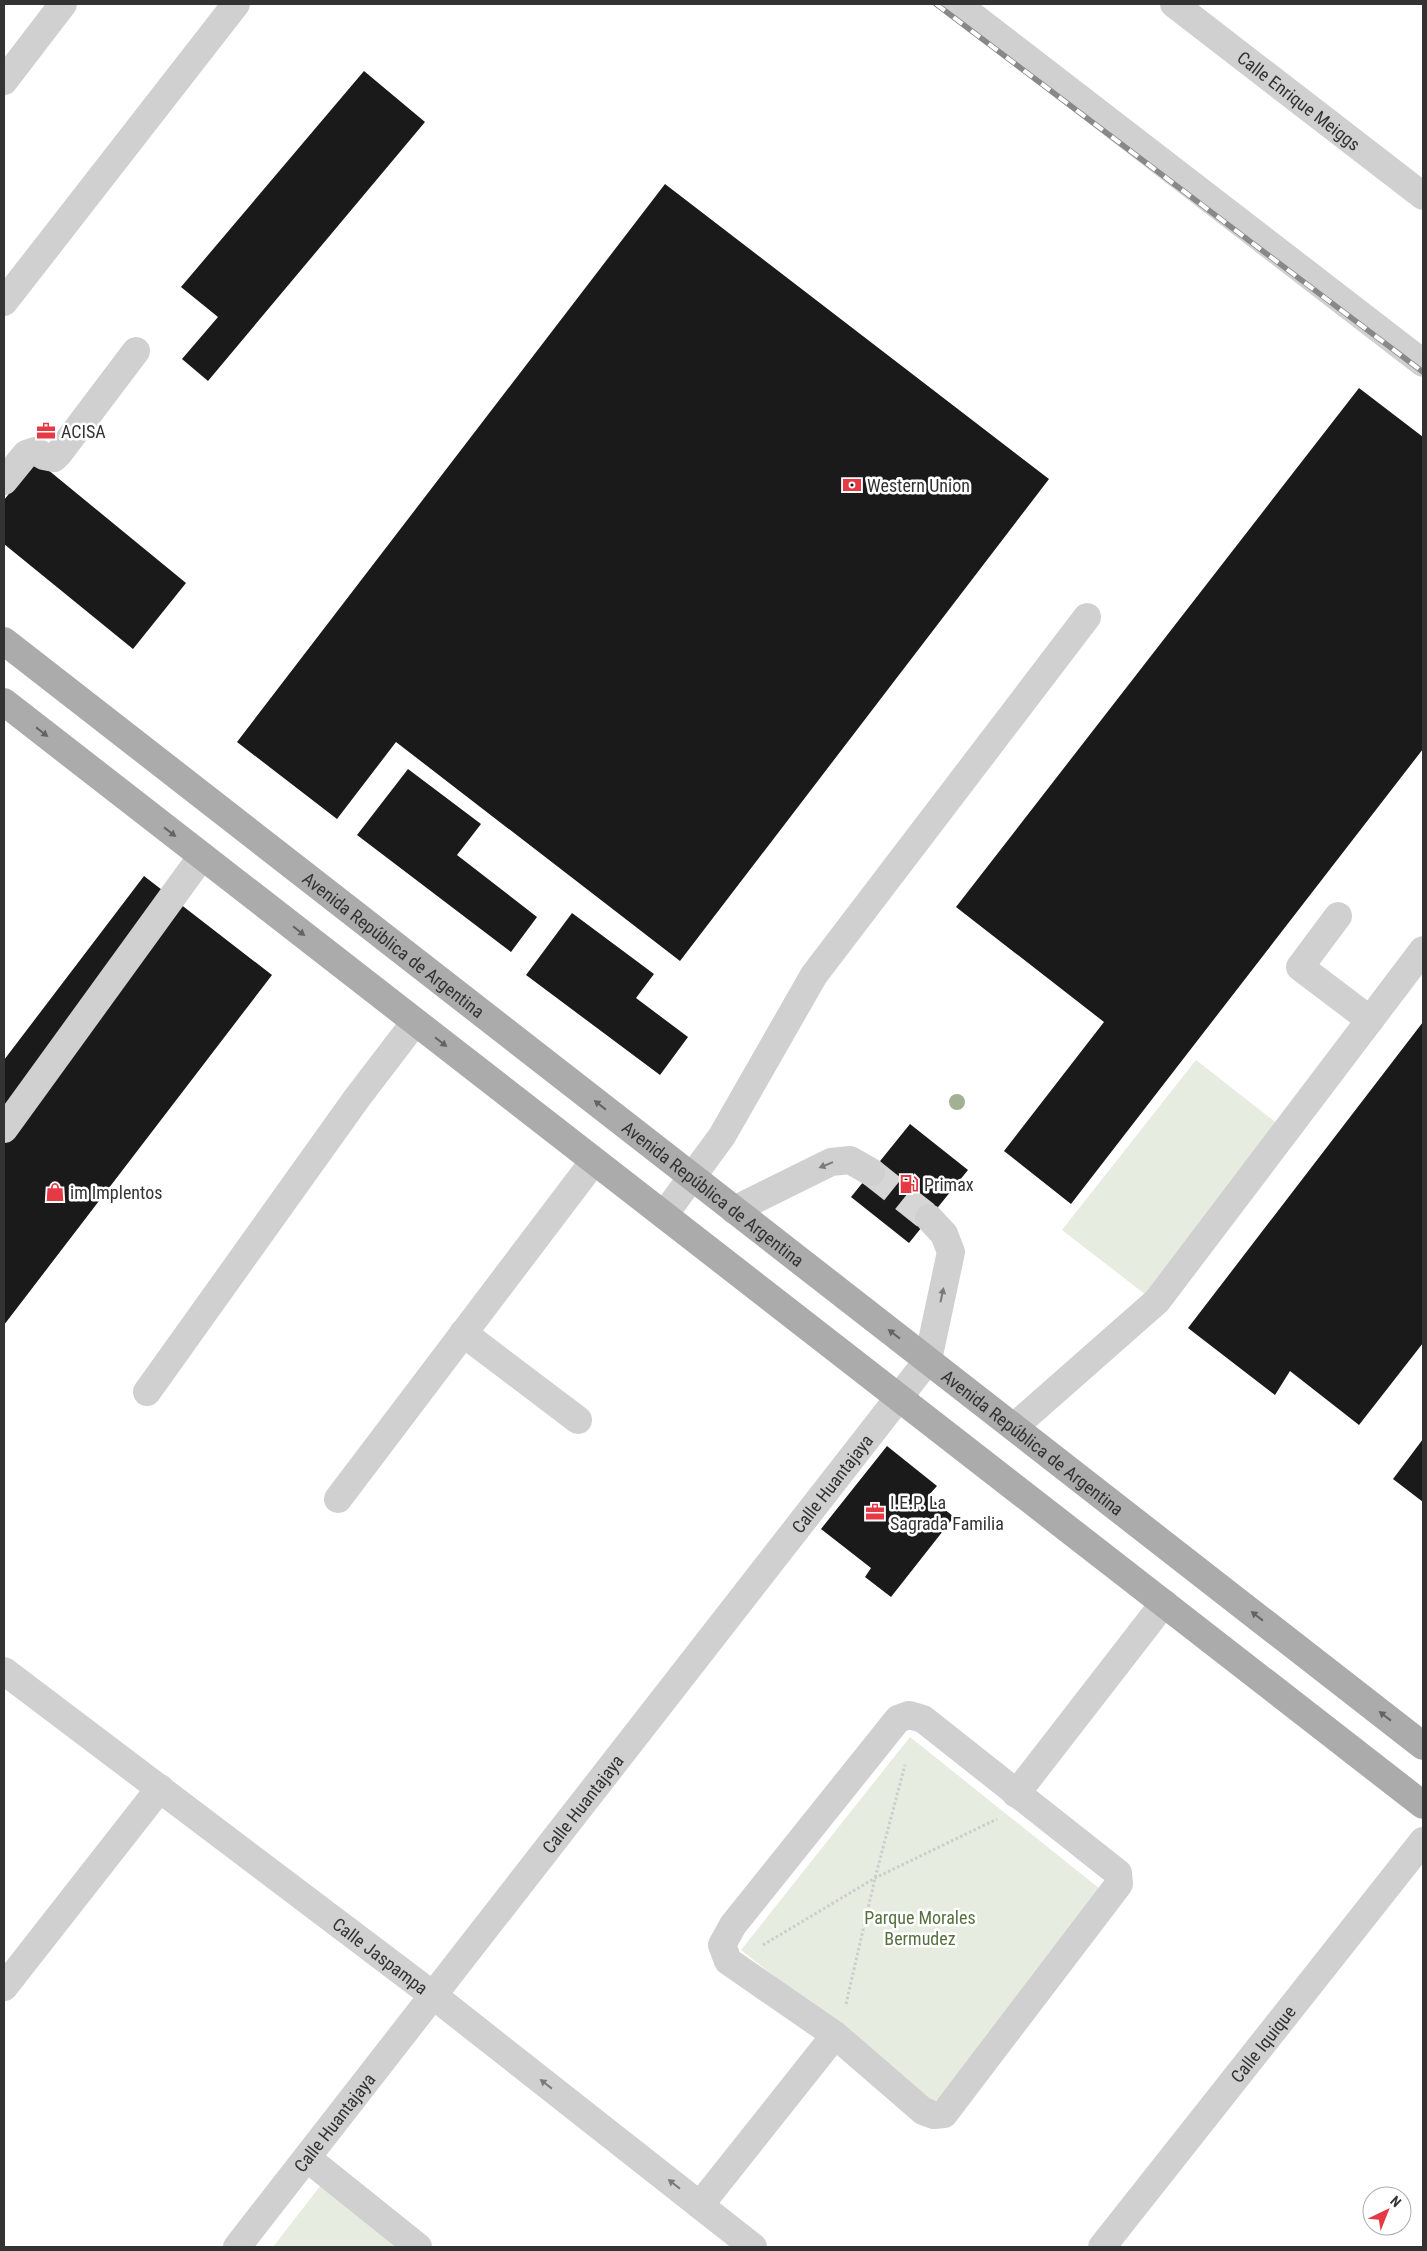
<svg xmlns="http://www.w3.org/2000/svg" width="1427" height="2251" viewBox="0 0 1427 2251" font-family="'Roboto Condensed',sans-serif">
<rect width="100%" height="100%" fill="#fff"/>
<path fill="#e6ecdf" d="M1196 1060 1279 1125 1146 1295 1062 1230Z
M910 1737 1105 1893 947 2100H931L741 1950Z
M321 2185 398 2247H273Z"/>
<path fill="#1a1a1a" d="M364 71 425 122 208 381 182 359 218 317 181 287Z
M665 184 1049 479 680 961 396 742 337 819 237 742Z
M1359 388 1423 437V749L1071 1204 1004 1151 1104 1022 956 907Z
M36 460 186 583 133 649 4 544V500Z
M408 769 481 824 457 855 537 917 511 952 357 835Z
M144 876 272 975 4 1325V1060Z
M572 913 654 974 636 998 688 1037 660 1075 526 975Z
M1423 1022V1343L1359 1425 1290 1371 1275 1395 1188 1328Z
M910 1124 968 1170 909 1243 851 1197Z
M1423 1439V1502L1393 1479Z
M887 1446 937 1486 928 1496 954 1517 891 1597 865 1577 871 1568 821 1529Z"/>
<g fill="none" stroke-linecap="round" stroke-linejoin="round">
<path stroke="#d6d6d6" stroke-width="28" stroke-dasharray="28 14" stroke-linecap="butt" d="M871 1172 929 1218"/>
<path stroke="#cdcdcd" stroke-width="3" stroke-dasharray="2.5 2.5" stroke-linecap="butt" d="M763 1945 875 1878 997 1819
M846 2004 875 1878 905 1765"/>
<g stroke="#d0d0d0" stroke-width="28">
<path d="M957 4 1423 363"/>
<path id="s1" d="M1174 4 1423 196"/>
<path d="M4 81 63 4"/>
<path d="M4 302 236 4"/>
<path d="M4 481 26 454 35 451 44 456 54 458 59 453 136 351"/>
<path d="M1338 916 1300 967 1370 1020"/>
<path d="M4 1129 202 856"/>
<path d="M734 1210 831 1162 850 1160 871 1172"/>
<path d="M664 1215 722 1136 814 975 1087 617"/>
<path d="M463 1333 578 1420"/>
<path d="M147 1392 357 1098 415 1022"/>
<path d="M1014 1427 1157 1301 1423 950"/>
<path d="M338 1499 594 1161"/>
<path id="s2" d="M4 1671 434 1996 753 2247"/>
<path d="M909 1715 923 1719 1109 1866 1118 1873 1119 1884 944 2114 934 2115 923 2111 835 2035 728 1961 722 1945 733 1925 898 1719Z"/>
<path d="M1016 1794 1164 1603"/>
<path d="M4 1987 160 1788"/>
<path d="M307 2158 418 2247"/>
<path d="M700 2205 835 2035"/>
<path id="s3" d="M237 2247 928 1360 951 1252 944 1234 929 1218"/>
<path id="s4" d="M1102 2247 1423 1841"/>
</g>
<g stroke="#ababab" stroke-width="28">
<path id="s5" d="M4 641 1423 1746"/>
<path d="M4 702 1423 1805"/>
</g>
<g stroke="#888" stroke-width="5.5">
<path id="rail" d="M936 4 1423 372"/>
</g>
<use href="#rail" stroke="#fff" stroke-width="4" stroke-dasharray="11" stroke-linecap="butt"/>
</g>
<circle fill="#a2b095" cx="957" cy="1102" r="8"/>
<defs><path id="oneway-solid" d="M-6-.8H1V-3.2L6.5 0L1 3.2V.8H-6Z" transform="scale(1.25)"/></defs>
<g fill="#636363">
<use href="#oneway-solid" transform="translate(42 732) rotate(38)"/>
<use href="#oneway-solid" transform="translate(170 832) rotate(38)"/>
<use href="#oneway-solid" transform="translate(299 931) rotate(38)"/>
<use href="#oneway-solid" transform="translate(441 1042) rotate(38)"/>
<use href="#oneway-solid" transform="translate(600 1105) rotate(-142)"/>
<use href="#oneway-solid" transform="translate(894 1334) rotate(-142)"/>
<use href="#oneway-solid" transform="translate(1257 1616) rotate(-142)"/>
<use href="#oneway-solid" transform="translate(1385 1716) rotate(-142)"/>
</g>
<g fill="#7a7a7a">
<use href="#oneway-solid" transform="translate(826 1165) rotate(158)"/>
<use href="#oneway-solid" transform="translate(942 1295) rotate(-78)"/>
<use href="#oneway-solid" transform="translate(546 2084) rotate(-142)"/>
<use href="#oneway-solid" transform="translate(674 2184) rotate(-142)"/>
</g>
<defs>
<g id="office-bare" transform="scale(1.5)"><path d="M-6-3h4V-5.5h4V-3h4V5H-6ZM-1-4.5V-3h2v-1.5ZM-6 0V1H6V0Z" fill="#e63946" stroke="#fff" stroke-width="2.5" paint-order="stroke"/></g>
<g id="bank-bare" transform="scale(1.5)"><path d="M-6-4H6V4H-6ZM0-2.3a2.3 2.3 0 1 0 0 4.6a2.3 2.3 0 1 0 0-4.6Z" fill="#e63946" stroke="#fff" stroke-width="2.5" paint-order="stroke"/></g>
<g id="fuel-bare" transform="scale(1.5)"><path d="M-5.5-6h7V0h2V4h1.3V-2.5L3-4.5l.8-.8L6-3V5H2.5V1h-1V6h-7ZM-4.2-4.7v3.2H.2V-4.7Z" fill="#e63946" stroke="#fff" stroke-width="2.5" paint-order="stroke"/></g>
<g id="shop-bare" transform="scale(1.5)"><path d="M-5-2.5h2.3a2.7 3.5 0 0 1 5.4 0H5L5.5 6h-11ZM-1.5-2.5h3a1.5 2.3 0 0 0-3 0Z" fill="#e63946" stroke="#fff" stroke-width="2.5" paint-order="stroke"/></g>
</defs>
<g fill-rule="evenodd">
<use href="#office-bare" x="46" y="431"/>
<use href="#bank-bare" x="852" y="485"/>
<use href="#fuel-bare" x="909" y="1184"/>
<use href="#shop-bare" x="55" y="1192"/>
<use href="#office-bare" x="875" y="1512"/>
</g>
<g text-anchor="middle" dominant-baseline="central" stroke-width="5" stroke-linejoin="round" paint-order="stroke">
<g font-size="18" fill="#333" stroke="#fff">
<text stroke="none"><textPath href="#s1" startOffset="158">Calle Enrique Meiggs</textPath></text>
<text stroke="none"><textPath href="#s5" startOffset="494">Avenida República de Argentina</textPath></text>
<text stroke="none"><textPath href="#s5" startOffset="899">Avenida República de Argentina</textPath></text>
<text stroke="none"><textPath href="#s5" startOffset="1304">Avenida República de Argentina</textPath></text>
<text stroke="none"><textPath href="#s3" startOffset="968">Calle Huantajaya</textPath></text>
<text stroke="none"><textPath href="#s3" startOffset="562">Calle Huantajaya</textPath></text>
<text stroke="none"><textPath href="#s2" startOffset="472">Calle Jaspampa</textPath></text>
<text stroke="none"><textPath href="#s4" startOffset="259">Calle Iquique</textPath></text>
<text stroke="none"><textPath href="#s3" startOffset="158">Calle Huantajaya</textPath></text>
</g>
<g font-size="18" fill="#333" stroke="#fff" text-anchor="start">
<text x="61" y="431">ACISA</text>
<text x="867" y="485">Western Union</text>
<text x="924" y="1184">Primax</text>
<text x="70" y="1192">im Implentos</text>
<text x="890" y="1502">I.E.P. La<tspan x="890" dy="21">Sagrada Familia</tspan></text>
</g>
<g font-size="18" fill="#56703f" stroke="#fff">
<text x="920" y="1917">Parque Morales<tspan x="920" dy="21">Bermudez</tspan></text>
</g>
</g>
<rect width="1427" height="2251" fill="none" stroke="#333333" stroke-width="10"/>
<g transform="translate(1387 2211) rotate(43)"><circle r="24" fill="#ffffff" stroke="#adadad"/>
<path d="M0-4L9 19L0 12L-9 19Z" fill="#e63946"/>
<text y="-8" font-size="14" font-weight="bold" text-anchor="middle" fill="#333333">N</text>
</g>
</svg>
